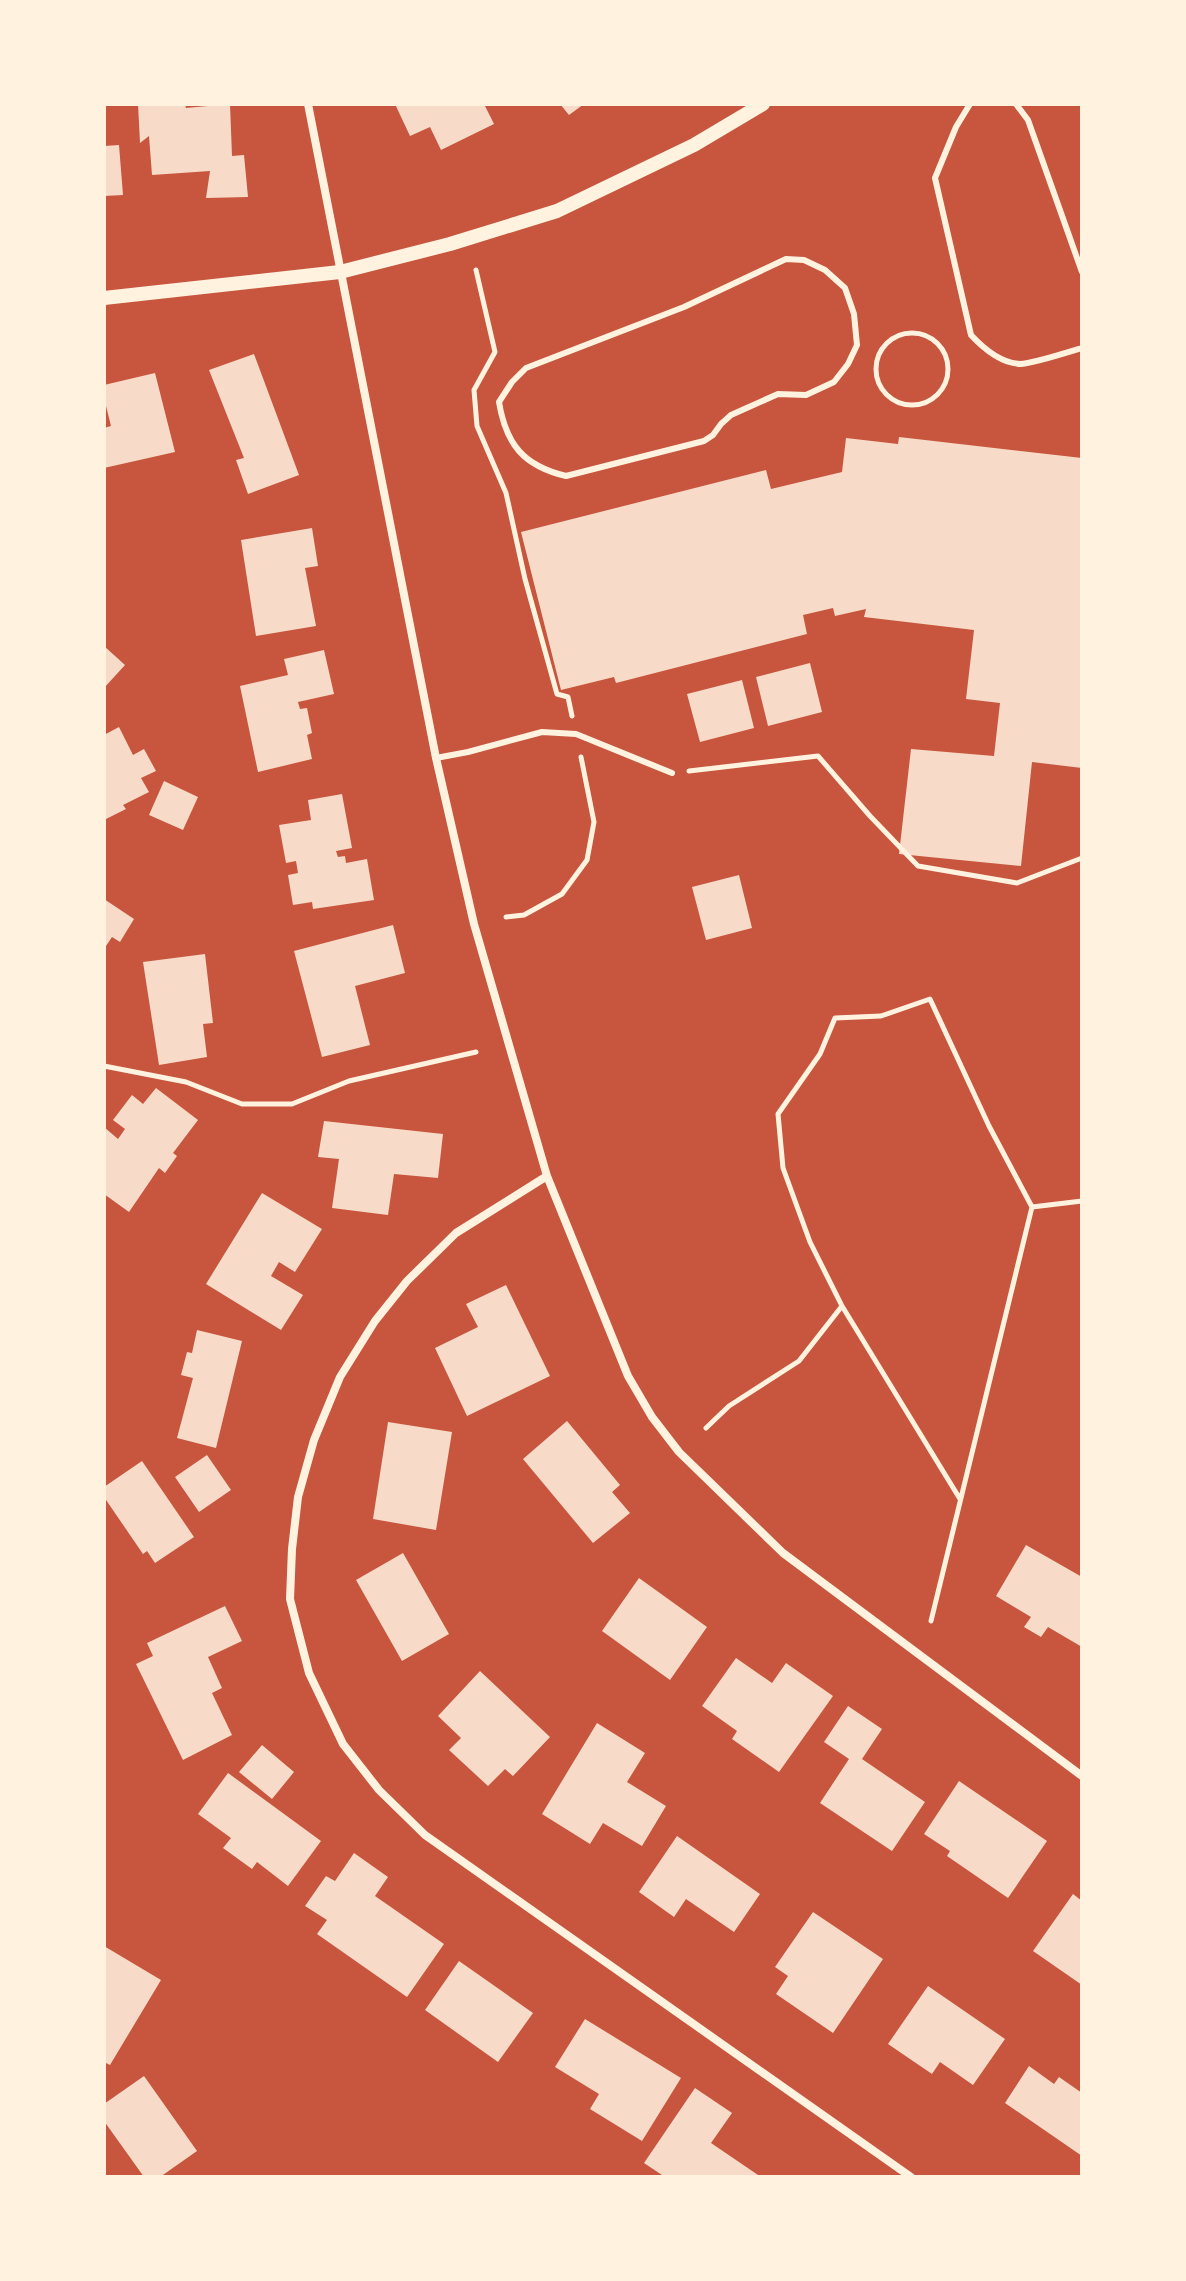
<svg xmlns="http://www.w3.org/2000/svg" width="1186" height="2281" viewBox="0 0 1186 2281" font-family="'PT Sans Narrow',sans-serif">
<rect width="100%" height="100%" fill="#c8553d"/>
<path fill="#f7dbc8" d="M138 104H185L186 108 230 104 232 156 244 155 248 197 206 198 210 171 152 175 149 136 140 143Z
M395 104H484L494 124 441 150 430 127 410 136Z
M560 104H584L569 115Z
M119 145 123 195 104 196V146Z
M254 354 299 475 248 494 236 460 244 458 209 370Z
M155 373 175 452 104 468V428L111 426 104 398V385Z
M899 437 1082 458V768L1032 762 1021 866 899 854 911 749 994 756 1000 703 966 699 974 630 864 617 866 609 835 616 833 608 803 615 807 634 616 683 614 677 561 690 521 532 766 470 771 489 842 472 846 438 898 444Z
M312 528 318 566 305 568 316 626 256 636 241 540Z
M104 646 125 665 104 688Z
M324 650 334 694 298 702 300 709 307 708 312 733 307 735 312 759 258 772 240 686 288 675 284 659Z
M810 663 822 712 768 726 756 677Z
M742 680 754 728 700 742 687 694Z
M119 727 133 755 144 749 156 771 141 778 149 792 123 805 126 809 106 819 104 815V735Z
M164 781 198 797 183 830 149 815Z
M342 794 352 848 336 851 338 857 345 856 346 863 367 859 374 900 313 909 312 902 293 905 288 875 298 873 296 861 286 863 279 825 311 820 308 800Z
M739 875 752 928 706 940 692 887Z
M104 899 134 919 120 942 112 937 104 949Z
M393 925 405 973 355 986 370 1045 322 1057 294 951Z
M205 954 213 1023 203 1024 207 1057 159 1065 143 962Z
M156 1088 198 1120 173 1153 177 1156 165 1173 159 1168 129 1212 104 1194V1127L118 1139 125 1129 113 1120 132 1095 143 1104Z
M324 1121 443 1134 438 1178 394 1174 388 1215 332 1208 339 1159 318 1157Z
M262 1193 322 1229 295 1272 279 1262 271 1276 303 1295 281 1330 206 1284Z
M506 1285 550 1376 467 1416 435 1348 478 1327 466 1304Z
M197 1330 242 1341 216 1448 177 1438 193 1378 181 1375 187 1352 192 1353Z
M567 1421 620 1485 612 1492 630 1513 593 1543 523 1459Z
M388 1422 452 1432 436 1530 373 1519Z
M207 1455 231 1490 199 1512 175 1477Z
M142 1461 194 1537 155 1563 147 1551 143 1554 104 1497V1487Z
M1026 1545 1082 1577V1647L1048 1627 1041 1637 1024 1627 1031 1617 996 1596Z
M403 1553 449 1634 402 1661 356 1580Z
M639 1578 707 1627 670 1680 602 1631Z
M225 1606 242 1641 208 1657 222 1688 212 1693 232 1735 183 1760 136 1664 153 1656 147 1643Z
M736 1658 772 1683 786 1663 833 1696 779 1772 732 1739 737 1731 702 1706Z
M480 1671 550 1737 513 1776 505 1769 488 1786 449 1750 461 1738 438 1716Z
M848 1706 882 1729 862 1759 925 1802 892 1851 820 1803 849 1759 824 1742Z
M597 1723 645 1753 627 1782 666 1806 642 1846 603 1823 590 1844 542 1814Z
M262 1745 294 1772 272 1799 239 1772Z
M228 1773 321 1841 288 1886 257 1862 252 1869 223 1848 231 1838 198 1814Z
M959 1781 1047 1841 1008 1898 947 1856 950 1851 924 1834Z
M677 1836 760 1894 734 1932 686 1899 674 1917 639 1892Z
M354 1853 388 1877 375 1896 444 1944 407 1997 317 1934 327 1920 305 1906 326 1876 335 1881Z
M1073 1894 1082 1901V1985L1033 1951Z
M813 1912 883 1959 833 2033 776 1994 788 1976 775 1967Z
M104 1946 161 1980 110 2065 104 2062Z
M459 1961 533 2013 498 2062 425 2010Z
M928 1986 1005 2039 973 2085 940 2062 932 2074 888 2044Z
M585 2019 681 2078 642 2141 590 2109 599 2094 555 2067Z
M1029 2066 1054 2084 1059 2077 1082 2093V2156L1005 2103Z
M144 2076 197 2151 160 2177H144L104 2121V2104Z
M695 2088 732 2113 711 2143 761 2177H665L644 2163Z"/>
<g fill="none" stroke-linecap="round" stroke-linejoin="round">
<path stroke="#fff3e0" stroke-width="5" d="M476 270 495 352 474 390 477 426 506 493 525 579 557 694 568 697 572 716
M876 369a36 36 0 1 1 72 0a36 36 0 1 1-72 0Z
M689 771 818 756 870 816 918 866 1017 883 1082 858
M506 917 524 915 562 894 587 860 594 822 581 757
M104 1066 186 1082 242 1104H292L349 1081 476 1052
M842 1306 960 1499
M706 1428 729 1406 799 1361 842 1306 810 1242 783 1168 778 1114 820 1054 835 1018 881 1016 930 999 989 1126 1032 1207 1082 1201
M931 1621 1032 1207"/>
<path stroke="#fff3e0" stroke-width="6" d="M970 104 956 127 935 178 971 335C983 348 1001 363 1020 364 1031 364 1069 352 1082 348
M1016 104 1028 120 1082 272
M786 259 804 260 825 270 845 288 854 314 857 345 848 364 834 382 806 395 778 394 731 415 721 424 713 435 704 441 566 476C524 466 506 445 499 402L512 382 526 368 684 307Z
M436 758 468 752 542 732 576 734 672 773"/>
<path stroke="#fff3e0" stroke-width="8" d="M308 104 436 758 474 924 547 1176 628 1376 652 1417 679 1452 783 1553 1082 1776
M547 1176 456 1233 407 1281 375 1321 340 1377 314 1440 298 1497 292 1549 290 1599 309 1673 343 1744 379 1790 425 1835 911 2177"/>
<path stroke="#fff3e0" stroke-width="14" d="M104 298 340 272 450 244 557 211 694 145 763 104"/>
</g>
<rect width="1186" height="2281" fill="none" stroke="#fff3e0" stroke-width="212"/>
</svg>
